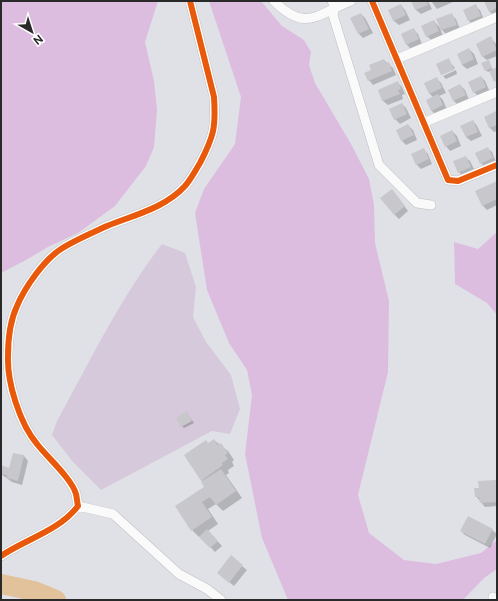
<svg xmlns="http://www.w3.org/2000/svg" width="498" height="601" viewBox="0 0 498 601" font-family="'Public Sans',sans-serif">
<rect width="100%" height="100%" fill="#e0e1e7"/>
<path fill="#dcbde0" d="M1 1H158L145 42 154 81 157 110 154 147 146 166 115 206 78 233 48 247 26 260 1 273Z
M209 1H261L282 26 304 40 311 52 309 65 315 83 351 144 369 179 374 205 375 243 389 301 388 372 358 495 369 533 404 560 436 564 481 553 497 540V569L484 578 463 600H288L262 538 245 454 252 395 247 370 229 343 207 290 195 213 204 189 235 144 241 97Z
M497 232V315L487 303 455 284 454 242 478 249Z"/>
<path fill="#d6c9db" d="M162 244 185 253 196 287 193 317 206 342 231 375 240 409 230 434 212 431 101 490 73 462 52 435 57 421C90 361 120 298 162 244Z"/>
<path fill="#0003" d="M412 1H428L432 9 421 14 416 10Z
M431 1H452L453 2 437 9Z
M486 1H497V15L494 16 490 12Z
M401 5 405 10 410 20 399 25 394 21 390 10Z
M475 6 480 10 484 20 473 25 469 21 464 11Z
M361 14 365 18 373 33 363 38 359 34Z
M451 15 456 19 460 29 446 34 440 28 443 36 432 41 427 36 434 21 440 28Z
M413 29 418 34 422 44 411 49 407 45 402 34Z
M491 38 497 45V56L487 60 493 70 497 68V83L491 71 488 72 486 70 488 61 482 56Z
M469 49 474 54 478 64 467 69 462 65Z
M384 60 393 68 396 75 373 85 369 80 372 71Z
M448 60 455 68 442 74V75L437 65Z
M456 70 457 74 446 79 443 76Z
M481 77 485 81 490 92 479 97 474 92Z
M437 79 441 83 446 93 439 96 443 100 447 110 436 115 431 110 433 97 430 94 425 84Z
M398 83 402 87 405 94 402 95 403 99 388 105 383 101 379 91Z
M460 85 465 90 469 100 458 105 454 101 449 90Z
M402 104 406 108 411 118 400 124 395 119Z
M496 112 497 131 494 132 490 128 485 118Z
M473 121 477 126 482 136 471 141 466 137 462 127Z
M408 125 413 130 417 140 406 145 402 141Z
M452 131 457 136 461 146 450 151 446 146Z
M487 148 492 152 496 162 485 168 481 163Z
M423 149 428 154 432 164 421 169 417 165 412 155Z
M465 157 470 161 475 171 463 177 459 172Z
M497 182V205L487 210 483 206Z
M396 195 408 211 399 219 394 214Z
M187 413 194 423 184 428 182 426Z
M214 440 228 451 234 460 232 462 234 466 228 470 229 473 226 475 242 498 223 511 216 504 208 509 218 524 208 531 222 546 215 552 200 536 199 537 192 530 176 506 205 487 202 480 209 444Z
M24 456 28 461 22 485 12 482 1 474V467L10 469Z
M495 481 497 483V506L485 507 476 496 480 489Z
M492 530 497 534 490 548 465 535 461 531Z
M242 566 247 570 234 586 223 577Z"/>
<g fill="none" stroke-linecap="round" stroke-linejoin="round">
<path stroke="#e1c29b" stroke-width="20" d="M1 584 34 591 56 600"/>
</g>
<path fill="#c7c7cc" d="M411 1H427L428 5 415 10Z
M484 1H497V8L489 12Z
M401 4 406 15 393 21 388 10Z
M476 4 481 16 468 21 463 10Z
M361 13 369 29 358 34 350 18Z
M452 13 457 25 441 30 436 19Z
M434 20 439 31 426 37 421 26Z
M414 28 419 39 406 45 401 34Z
M491 36 497 50 482 57 476 44Z
M469 48 474 59 462 65 457 54Z
M449 58 454 70 441 75 436 64Z
M384 59 386 63 389 62 392 71 368 81 364 73 371 70 369 65Z
M489 60 492 68 485 71 481 63Z
M497 67V81L494 82 489 71Z
M481 76 486 87 473 93 468 82Z
M437 77 442 88 429 94 424 83Z
M398 81 401 89 398 90 400 94 382 101 378 90Z
M460 84 466 95 453 101 448 90Z
M438 94 443 105 431 111 426 100Z
M402 103 407 114 394 120 389 109Z
M496 111 497 125 489 128 484 117Z
M473 120 478 132 466 137 460 126Z
M408 124 414 135 401 141 396 130Z
M452 130 457 141 445 147 440 136Z
M488 147 493 158 480 164 475 153Z
M424 148 429 159 416 165 411 154Z
M466 156 471 167 458 173 453 161Z
M497 181V199L482 206 475 191Z
M392 189 405 206 394 215 380 198Z
M187 411 192 421 181 427 176 418Z
M214 439 218 445 221 443 228 453 225 455 228 459 222 463 223 465 201 481 184 455 206 440 208 443Z
M13 453 24 455 18 481 7 478V475L1 474V465L9 468Z
M221 469 236 491 216 505 210 497 202 502 212 517 191 531 175 506 204 487 201 482Z
M496 480 497 502 480 503 479 497H475L474 488H479L478 481Z
M468 516 493 529 485 544 460 531Z
M207 529 218 541 210 548 199 537Z
M231 555 243 565 229 583 217 573Z"/>
<g fill="none" stroke-linecap="round" stroke-linejoin="round">
<g stroke="#c0c1c1" stroke-width="10">
<path id="street" d="M274 1C306 33 317 14 351 1
M332 1 335 7 333 15 379 165 417 203 431 205
M372 1 448 180 458 181 497 165
M397 59 497 17
M423 123 497 92
M78 506 113 514 179 574 207 589 221 600
M1 556C26 539 59 531 78 506 77 502 77 498 76 494 72 479 47 457 37 444 20 424 7 383 8 356 8 340 10 321 17 306 25 287 44 260 61 249 75 240 92 233 107 226 134 215 165 208 185 186 191 179 195 171 200 163 214 136 216 127 214 97L190 1
M493 597 497 600"/>
</g>
<use href="#street" stroke="#fafafb" stroke-width="9"/>
<g stroke="#fff" stroke-width="8">
<path id="cycleway" d="M372 1 448 180 458 181 497 165
M1 556C26 539 59 531 78 506 77 502 77 498 76 494 72 479 47 457 37 444 20 424 7 383 8 356 8 340 10 321 17 306 25 287 44 260 61 249 75 240 92 233 107 226 134 215 165 208 185 186 191 179 195 171 200 163 214 136 216 127 214 97L190 1"/>
</g>
<use href="#cycleway" stroke="#e8590c" stroke-width="6"/>
</g>
<rect width="498" height="601" fill="none" stroke="#292929" stroke-width="4"/>
<g transform="translate(32 32) rotate(141)" stroke="#ffffff" stroke-width="3" paint-order="stroke">
<path d="M0-3L7 15L0 10L-7 15Z" fill="#292929"/>
<text y="-6" font-size="11" font-weight="bold" text-anchor="middle" fill="#292929">N</text>
</g>
</svg>
